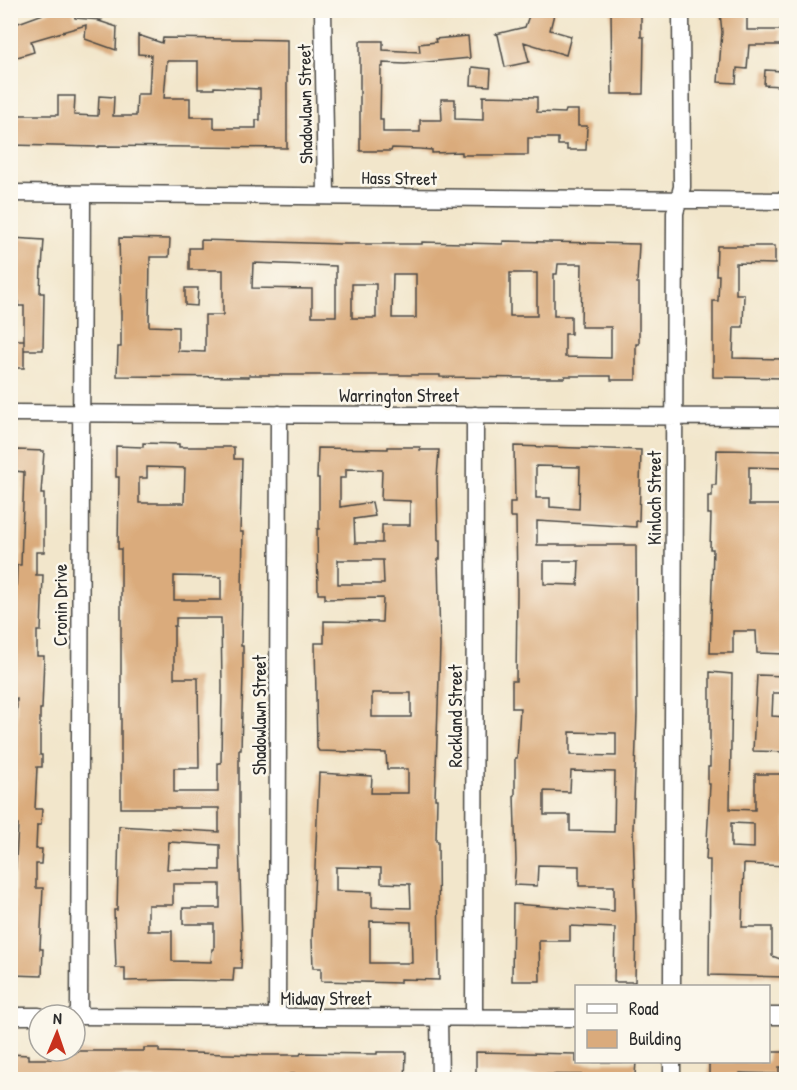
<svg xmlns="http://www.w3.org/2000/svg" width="797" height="1090" viewBox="0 0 797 1090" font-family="'Patrick Hand',sans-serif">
<rect width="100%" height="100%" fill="#fbf7ec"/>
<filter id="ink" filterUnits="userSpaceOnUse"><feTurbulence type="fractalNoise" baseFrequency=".0167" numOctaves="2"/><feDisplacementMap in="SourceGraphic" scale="12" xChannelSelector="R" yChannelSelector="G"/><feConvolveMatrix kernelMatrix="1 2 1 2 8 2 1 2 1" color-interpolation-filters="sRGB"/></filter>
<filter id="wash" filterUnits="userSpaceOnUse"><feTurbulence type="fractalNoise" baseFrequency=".008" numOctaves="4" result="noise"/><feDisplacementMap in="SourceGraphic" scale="24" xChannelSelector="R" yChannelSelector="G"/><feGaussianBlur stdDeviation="1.35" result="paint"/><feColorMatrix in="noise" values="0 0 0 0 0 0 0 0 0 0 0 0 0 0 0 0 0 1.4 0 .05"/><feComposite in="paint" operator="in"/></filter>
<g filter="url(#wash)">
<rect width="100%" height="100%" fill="#f2e6cb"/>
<g id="blocks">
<path fill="#daab7c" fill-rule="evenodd" d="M54 10H73L75 18 101 20 99 21 117 27 116 50 85 39 86 25 31 41 34 52 14 58 10 46V26Z
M531 10H555L550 30 571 36 566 55 524 42 529 62 505 67 498 35 496 34 525 27Z
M611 10H641V37H644L643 94H612Z
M720 13H747V30H781V45H749L747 69 737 68 736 83 718 82 722 32Z
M138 35 162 43 163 38 287 40V148L99 146V147L10 145V115H58V96H75L74 115 98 116 99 96 114 97 113 116H136L137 94H149L151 55 138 54ZM167 61H198V89H214V87L260 89V120H256V128H214V117H190V98H164Z
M468 36 470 58 405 64 383 63V67H381L380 120H383V132H420V120H442L441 99H455V119L483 120V96L537 97V112L565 113 566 110H578V126H587L586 150H567V145H558V138H528V155H462V152L432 153V150L420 149 392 148 391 151H360V41H383V50L420 52 419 44 436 42 435 39Z
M472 67 491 69 490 86 471 85Z
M765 70 782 71 781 86 764 85Z
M12 238 44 240 42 268H41L40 293H44L43 350H24V306H18V297L11 296Z
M119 238 170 239 169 257H150L149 326 178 327V351L205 352V315H223V270H189V248H201V240L343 244H422V242L503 244V241L639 244 637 283H639V344H636V380H611V376H565V378H529L440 377V375H249V377L117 376 118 347H121V314ZM253 263 336 266V316H312V289L252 288ZM558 264H582L581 327H611V358L565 357V334H571V316H554V274H557ZM510 273H537V316H510ZM393 274H416V318H392ZM352 284H376V318H352Z
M717 246H775V264L736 263V294H744L743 327H734L733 358 786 359V378L713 377V301H718L719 275H716Z
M185 288H198L197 306 185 305Z
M10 340H24V368H10Z
M143 443 179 444V447H234V459H242L240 532H243L241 646H243V674L241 750H239V839L242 943 241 968H234L233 981 173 980 125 981V968H116L114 910H117L119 826 219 832V808H121V549H118L119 477H116V446L143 447ZM147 467 185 468 184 503H139V478H147ZM174 576 221 577V600H174ZM176 618H221L222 686 221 763H218V792H174V768H199L198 678H174V626H176ZM169 842 220 845V870L167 869ZM173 884H220V908H183V924H214V949H212L211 962 172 961V931H148V905H173Z
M514 446 641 450 639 521H636V527L537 521V545H636L637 714 633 829 636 916 635 982H614L615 928 570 926V941H539L540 981H512L513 904 614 911V886H579V866L538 865 537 886 514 885 516 861 514 795H515V758H517L520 708H512V681H516L517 592 516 517H510V502H515ZM536 466 580 467 579 509 550 507V498H536ZM544 561H579L578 585 544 584ZM570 732 616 733V756L570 755ZM571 771 615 772 614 832 570 831V815H544V791L570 792Z
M388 447H420V450H439L437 478 438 540H440V559H438L440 646 435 799H437L436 841H438L439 980 400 979V983L321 981V968H313L312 939 319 773 372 776 371 793H408V769H387L386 753 319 751 317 748 315 643H324V621L382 622 383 598 325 599V594H318L317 529H319V478H317L318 448 388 449ZM346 469 382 470 381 500 410 501V525H382V543H355L354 519 375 516 372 502 340 507V478H346ZM338 560H383L384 584H338ZM372 693H411V717H372ZM336 867 381 868V883L410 884 411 908 372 907V892L336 891ZM370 921 411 922 412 963H370Z
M17 450 44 451 41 494H44V552H36V575H43L41 631H37V656H44L42 709H40V755H42V767H37L35 809H42L41 825H37L36 849H42L41 864H36V888H43L40 949H43L42 976 12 975V959H15V876L18 825H15L16 780H10V767H15L17 699H12L10 650H14L17 565H21L24 472 15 471Z
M717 450 786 451V468L749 467V505H786V654L757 653 756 631H733V653H710L713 549H710L711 514H708V496H712V485H716Z
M710 672 732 674 730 809 755 810V774H786V866L744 864 742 927H772V956L786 961V977L709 975 710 860H706L710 784H708V767H710ZM731 823 754 824V848L731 847Z
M757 675 786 676V693H773L772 716 786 717V752L753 751Z
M144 1048H159V1052L264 1055H300L301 1053 377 1054V1052H406L405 1080H342V1075L290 1074V1080L10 1078V1054L28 1055V1059H51V1053H75V1051H144Z
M476 1052 576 1054V1062H636L635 1075 476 1074Z
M768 1052H786V1067H779V1074L740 1073 739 1075H728V1080H709V1062H768Z"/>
</g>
</g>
<g filter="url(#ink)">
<use href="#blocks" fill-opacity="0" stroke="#494743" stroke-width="1.5"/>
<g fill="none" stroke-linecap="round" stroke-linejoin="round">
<g stroke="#494743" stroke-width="19">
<path id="minor" d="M323 10 326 196
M10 193 786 201
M10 413 786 417
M672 986 675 213 682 187 681 10
M10 1016H39
M75 1016 576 1018
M79 1016 82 194
M768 1016H786
M277 1017 279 414
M439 1018 440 1080
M474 1018 475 415
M672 1080V1062"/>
</g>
<use href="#minor" stroke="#fff" stroke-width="16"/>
</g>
</g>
<g text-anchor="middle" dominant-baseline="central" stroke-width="5" stroke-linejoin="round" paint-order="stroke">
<g font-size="18" fill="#2b2b2b" stroke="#fbf7ec">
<text transform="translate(305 104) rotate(-91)">Shadowlawn Street</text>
<text transform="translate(399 178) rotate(1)">Hass Street</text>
<text x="399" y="395">Warrington Street</text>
<text transform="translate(654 498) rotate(-90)">Kinloch Street</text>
<text transform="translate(60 605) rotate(-90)">Cronin Drive</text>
<text transform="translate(259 715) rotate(-90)">Shadowlawn Street</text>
<text transform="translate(455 716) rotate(-90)">Rockland Street</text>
<text x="326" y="998">Midway Street</text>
</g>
</g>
<rect width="797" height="1090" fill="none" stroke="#fbf7ec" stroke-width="36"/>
<rect x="575" y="985" width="195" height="78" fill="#fbf7ec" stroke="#a8a59f" stroke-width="1.5"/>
<rect x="587" y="1004" width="30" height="9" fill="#ffffff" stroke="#a8a59f" stroke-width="1.5"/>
<text x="629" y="1015" font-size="18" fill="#2b2b2b">Road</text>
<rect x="587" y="1030" width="30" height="18" fill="#daab7c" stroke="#a8a59f" stroke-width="1.5"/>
<text x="629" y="1045" font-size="18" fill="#2b2b2b">Building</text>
<g transform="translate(57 1033) rotate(2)"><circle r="28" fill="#fbf7ec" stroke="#a8a59f" stroke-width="1.5"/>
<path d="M0-4.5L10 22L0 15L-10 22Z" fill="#c8321e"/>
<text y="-9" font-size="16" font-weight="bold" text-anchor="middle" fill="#2b2b2b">N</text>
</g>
</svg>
